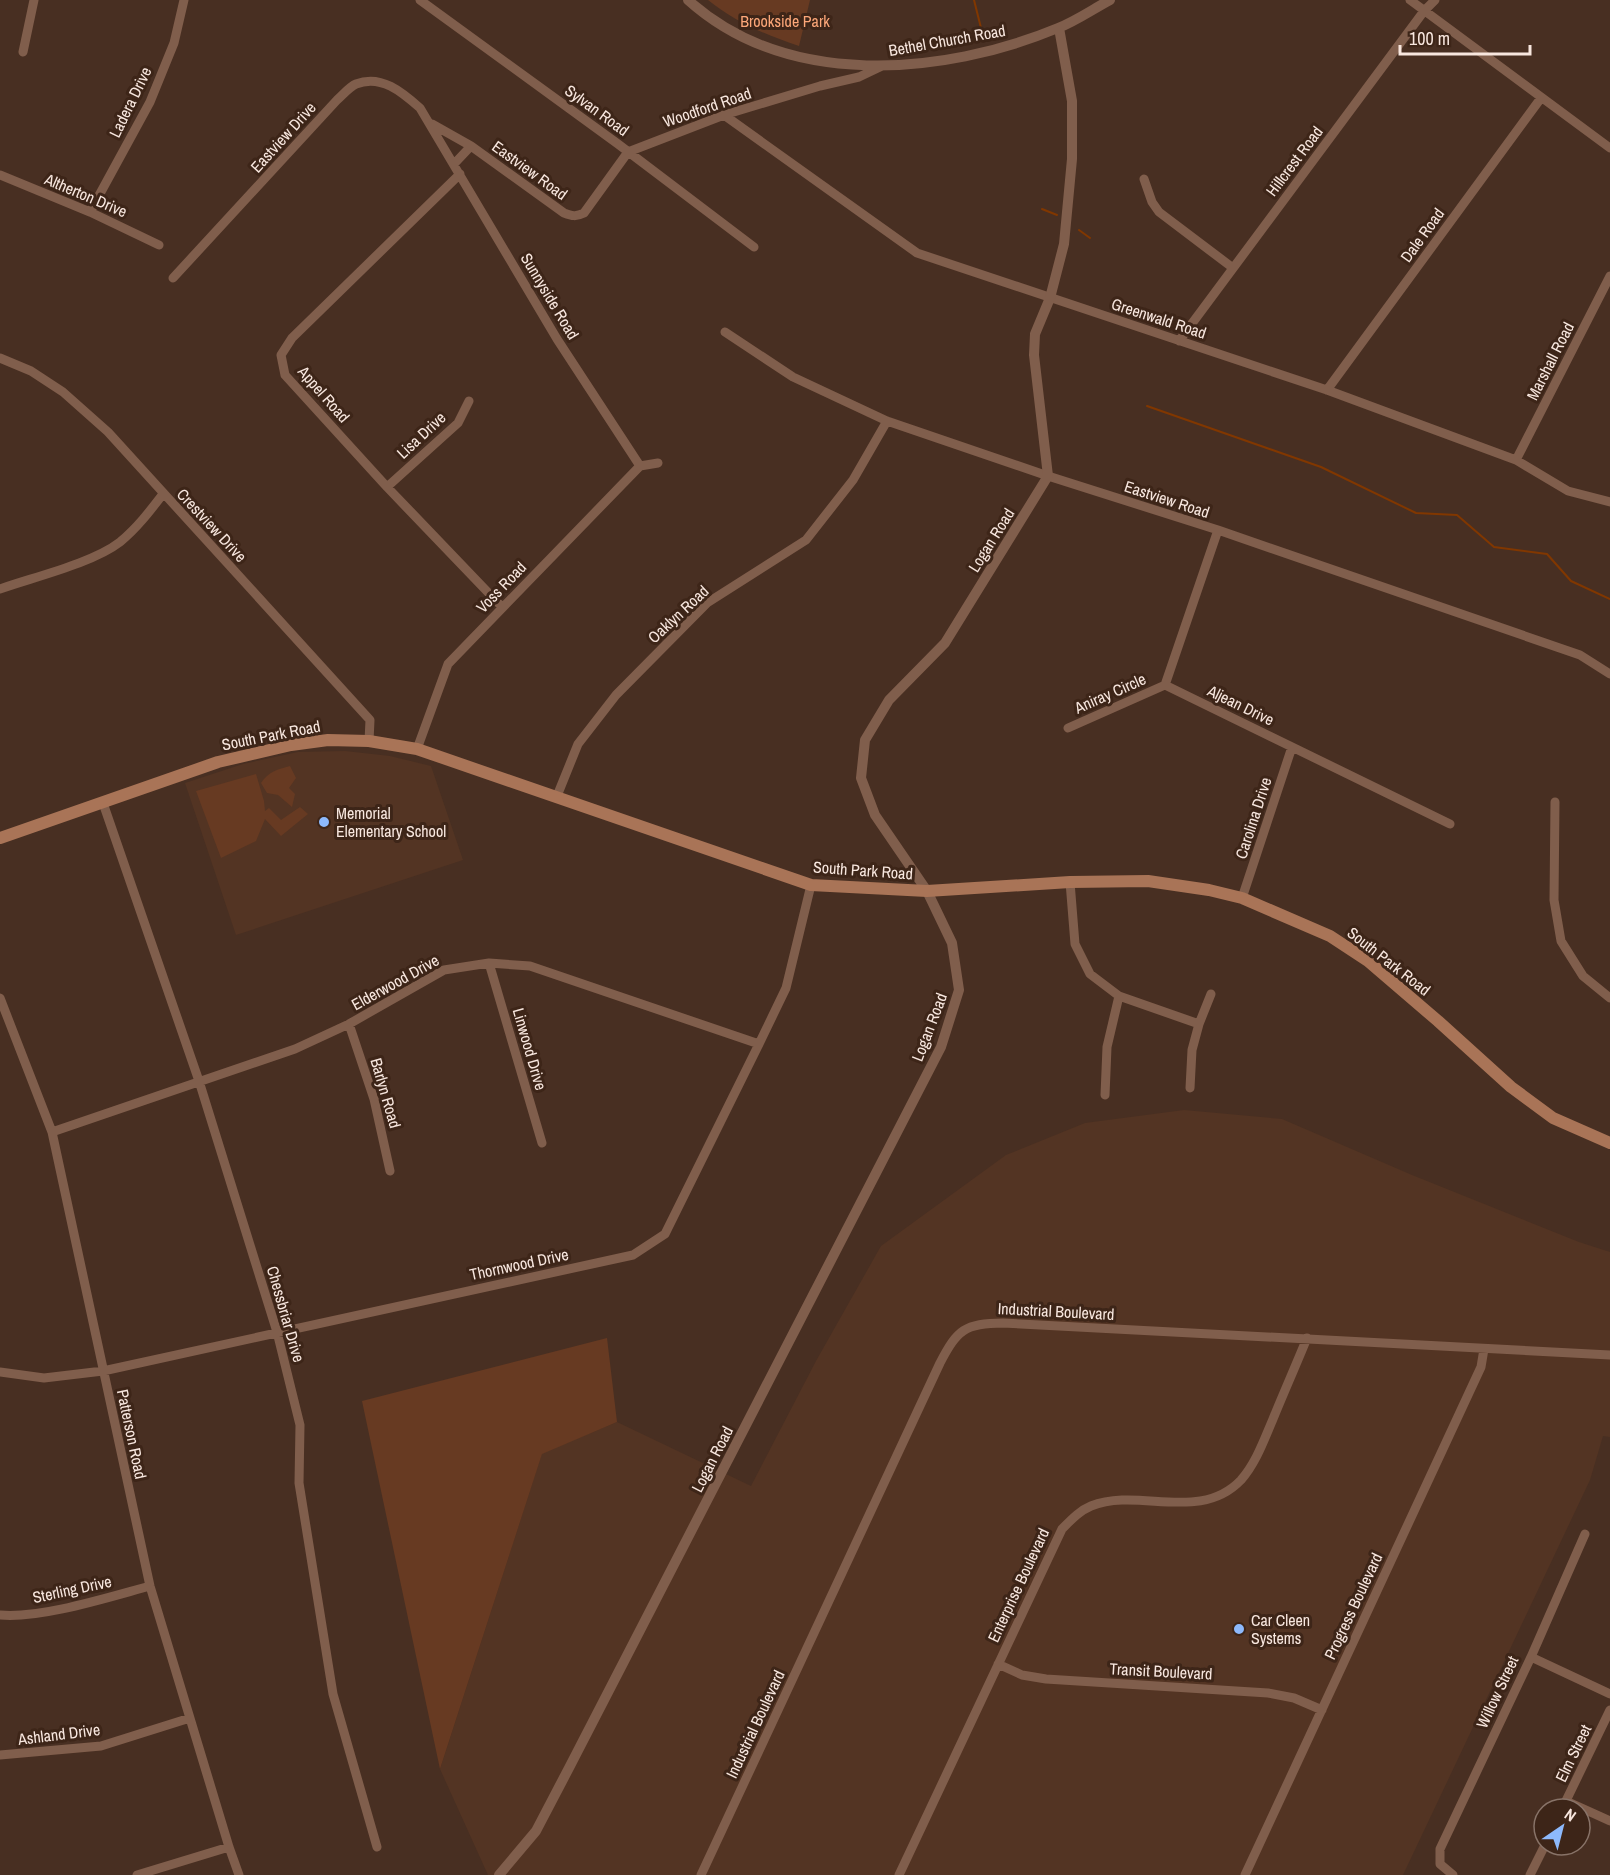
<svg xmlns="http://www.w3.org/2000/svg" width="1610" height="1875" viewBox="0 0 1610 1875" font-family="'Archivo Narrow',sans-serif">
<rect width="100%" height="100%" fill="#482f22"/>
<path fill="#533423" d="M345 751 390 756 431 766 463 860 236 935 185 783 243 764 298 752Z
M1184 1110 1282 1119 1412 1175 1579 1242 1610 1252V1437L1603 1436 1590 1480 1403 1875H488L440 1769 542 1453 617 1422 751 1486 816 1361 881 1246 1006 1155 1085 1123Z"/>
<path fill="#673a22" d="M708 0H810L799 46C766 35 735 22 708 0Z
M290 766 296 778 289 788 295 794 292 807 278 795 267 793 261 783C268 772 278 769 290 766Z
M256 774 264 801 265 811 269 808 281 820 300 807 308 814 281 836 265 819 256 841 221 858 196 791Z
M607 1338 617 1422 542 1454 440 1769 362 1401Z"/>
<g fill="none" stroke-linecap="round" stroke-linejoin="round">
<path stroke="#813700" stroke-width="2" d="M974 0 984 40
M1042 209 1057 215
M1079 230 1090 238
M1147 406 1321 467 1416 513 1457 515 1494 547 1547 554 1571 581 1610 599"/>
<path stroke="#805e4c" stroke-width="9" d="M420 0 618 144 754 247
M1410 0 1610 148
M23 52 34 0
M724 115 917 253 1327 390 1516 460 1568 491 1610 502
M432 124 471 146 564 213C572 216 576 217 584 213L628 152 724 115 820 86 859 77 880 67
M454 164 471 146
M460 174 292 338 281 355 285 375 387 487 502 607
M0 175 90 212 159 245
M1144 179 1152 202 1159 212 1233 268
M90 212 150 102 174 43 184 0
M173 278 337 100C343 95 349 87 356 84 381 74 402 92 420 108L557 339 640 466
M725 332 793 377 887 421 1048 476 1218 530 1580 655 1610 674
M1179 341 1424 11 1435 0
M0 358 31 371 63 392 108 432 370 720 369 741
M1327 390 1541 98
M1516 460 1610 276
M640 466 658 463
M387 487 458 423 469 401
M1218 530 1165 685 1450 824
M0 589C34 577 93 563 120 542 137 528 150 511 163 494
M1068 728 1165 685
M417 749 448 664 640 466
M557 796 578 744 616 695 707 603 806 540 853 480 887 421
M1555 802 1554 900 1561 941 1583 976 1610 998
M103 803 199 1081 277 1332 300 1425 299 1483 333 1694 377 1847
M1070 882 1075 944 1090 974 1119 996 1199 1024
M1242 898 1292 747
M489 963 542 1143
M0 998 52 1132 150 1586 229 1847 239 1875
M349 1024 374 1099 390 1171
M1190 1088 1192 1050 1199 1024 1211 994
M1105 1095 1107 1047 1119 996
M52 1132 295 1049 349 1024 444 970 489 963 530 966 759 1044
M0 1372 44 1378 103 1371 633 1255 665 1234 759 1044 786 988 811 885
M0 1615C40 1619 109 1597 150 1586
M1531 1657 1610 1694
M998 1664 1022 1675 1046 1679 1268 1693 1294 1698 1322 1710
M0 1755 101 1746 190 1718
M1566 1801 1610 1821
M1562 1809 1610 1710
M137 1875 229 1847
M701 1875 940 1363C957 1330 965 1323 1003 1323L1610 1355
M899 1875 1062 1529C1071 1520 1079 1511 1091 1506 1139 1487 1200 1523 1241 1480 1256 1463 1264 1440 1273 1419 1284 1392 1296 1365 1307 1338
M1245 1875 1481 1367 1484 1349
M1453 1875 1440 1864V1849L1531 1657 1585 1534
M1530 1875 1545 1845"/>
<path stroke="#805e4c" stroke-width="10" d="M688 0C787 89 942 76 1058 28 1076 21 1093 9 1110 0
M499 1875 536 1831 570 1766 941 1047 959 990 952 943 927 891 875 815 861 778 865 740 889 700 945 643 1048 476 1034 355 1035 334 1050 298 1064 244 1072 159V101L1059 28"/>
<path stroke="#a97457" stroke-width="12" d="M0 838 218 762 291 745 328 740 369 741 417 749 811 885 927 891 1070 882 1148 881 1209 890 1242 898 1330 936 1368 961 1438 1021 1511 1087 1553 1118 1610 1143"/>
</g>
<g fill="#8db9fc" stroke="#3d2518" stroke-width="2">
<circle cx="324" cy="822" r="6"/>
<circle cx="1239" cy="1629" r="6"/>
</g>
<g text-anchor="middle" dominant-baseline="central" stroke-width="6" stroke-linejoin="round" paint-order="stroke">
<g font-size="16" fill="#fca779" stroke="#3d2518">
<text x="785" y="21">Brookside Park</text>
</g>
<g font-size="16" fill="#f8e7df" stroke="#3d2518">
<text transform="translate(947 40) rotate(-10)">Bethel Church Road</text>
<text transform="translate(130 102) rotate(-64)">Ladera Drive</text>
<text transform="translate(707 107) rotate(-19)">Woodford Road</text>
<text transform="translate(597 110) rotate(36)">Sylvan Road</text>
<text transform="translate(283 137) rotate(-48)">Eastview Drive</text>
<text transform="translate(1294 161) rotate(-53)">Hillcrest Road</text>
<text transform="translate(530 170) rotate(36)">Eastview Road</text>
<text transform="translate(86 195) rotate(23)">Altherton Drive</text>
<text transform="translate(1422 235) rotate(-54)">Dale Road</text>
<text transform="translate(550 296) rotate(59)">Sunnyside Road</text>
<text transform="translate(1159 318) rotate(18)">Greenwald Road</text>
<text transform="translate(1550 361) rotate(-63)">Marshall Road</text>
<text transform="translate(324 394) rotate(49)">Appel Road</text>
<text transform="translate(421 435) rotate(-43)">Lisa Drive</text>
<text transform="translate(1167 499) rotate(18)">Eastview Road</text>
<text transform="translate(212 525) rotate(47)">Crestview Drive</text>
<text transform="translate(991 540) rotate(-58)">Logan Road</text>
<text transform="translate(501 587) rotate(-46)">Voss Road</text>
<text transform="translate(678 614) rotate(-43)">Oaklyn Road</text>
<text transform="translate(1110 693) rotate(-24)">Aniray Circle</text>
<text transform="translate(1241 705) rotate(26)">Aljean Drive</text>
<text transform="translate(271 735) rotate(-11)">South Park Road</text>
<text transform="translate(1253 818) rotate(-72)">Carolina Drive</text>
<text transform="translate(863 870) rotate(4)">South Park Road</text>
<text transform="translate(1389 961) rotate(38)">South Park Road</text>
<text transform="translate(395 982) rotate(-29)">Elderwood Drive</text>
<text transform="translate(929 1027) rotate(-69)">Logan Road</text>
<text transform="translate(530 1049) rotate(74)">Linwood Drive</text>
<text transform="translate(386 1093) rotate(74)">Barlyn Road</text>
<text transform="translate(519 1264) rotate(-12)">Thornwood Drive</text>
<text transform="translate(1056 1311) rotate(3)">Industrial Boulevard</text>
<text transform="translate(286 1314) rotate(74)">Chessbriar Drive</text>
<text transform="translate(132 1434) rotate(78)">Patterson Road</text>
<text transform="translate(712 1459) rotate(-63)">Logan Road</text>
<text transform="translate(1018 1585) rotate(-65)">Enterprise Boulevard</text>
<text transform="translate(72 1589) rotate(-12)">Sterling Drive</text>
<text transform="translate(1353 1606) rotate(-65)">Progress Boulevard</text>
<text transform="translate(1161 1671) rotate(3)">Transit Boulevard</text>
<text transform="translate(1497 1692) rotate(-65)">Willow Street</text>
<text transform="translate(755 1724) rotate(-65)">Industrial Boulevard</text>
<text transform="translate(59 1734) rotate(-7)">Ashland Drive</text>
<text transform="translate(1573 1753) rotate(-64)">Elm Street</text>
</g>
<g font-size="16" fill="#f8e7df" stroke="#3d2518" text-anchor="start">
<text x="336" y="813">Memorial<tspan x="336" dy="18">Elementary School</tspan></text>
<text x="1251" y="1620">Car Cleen<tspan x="1251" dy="18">Systems</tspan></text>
</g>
</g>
<g transform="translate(1562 1827) rotate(35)"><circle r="28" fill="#3d2518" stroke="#887368" stroke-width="1.5"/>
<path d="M0-4.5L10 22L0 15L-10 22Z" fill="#8db9fc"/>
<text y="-9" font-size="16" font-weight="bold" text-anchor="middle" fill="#f8e7df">N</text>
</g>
<path d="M1400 45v9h130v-9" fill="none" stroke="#f8e7df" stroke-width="3"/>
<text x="1409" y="45" font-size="18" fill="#f8e7df" stroke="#3d2518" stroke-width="4.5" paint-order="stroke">100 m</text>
</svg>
